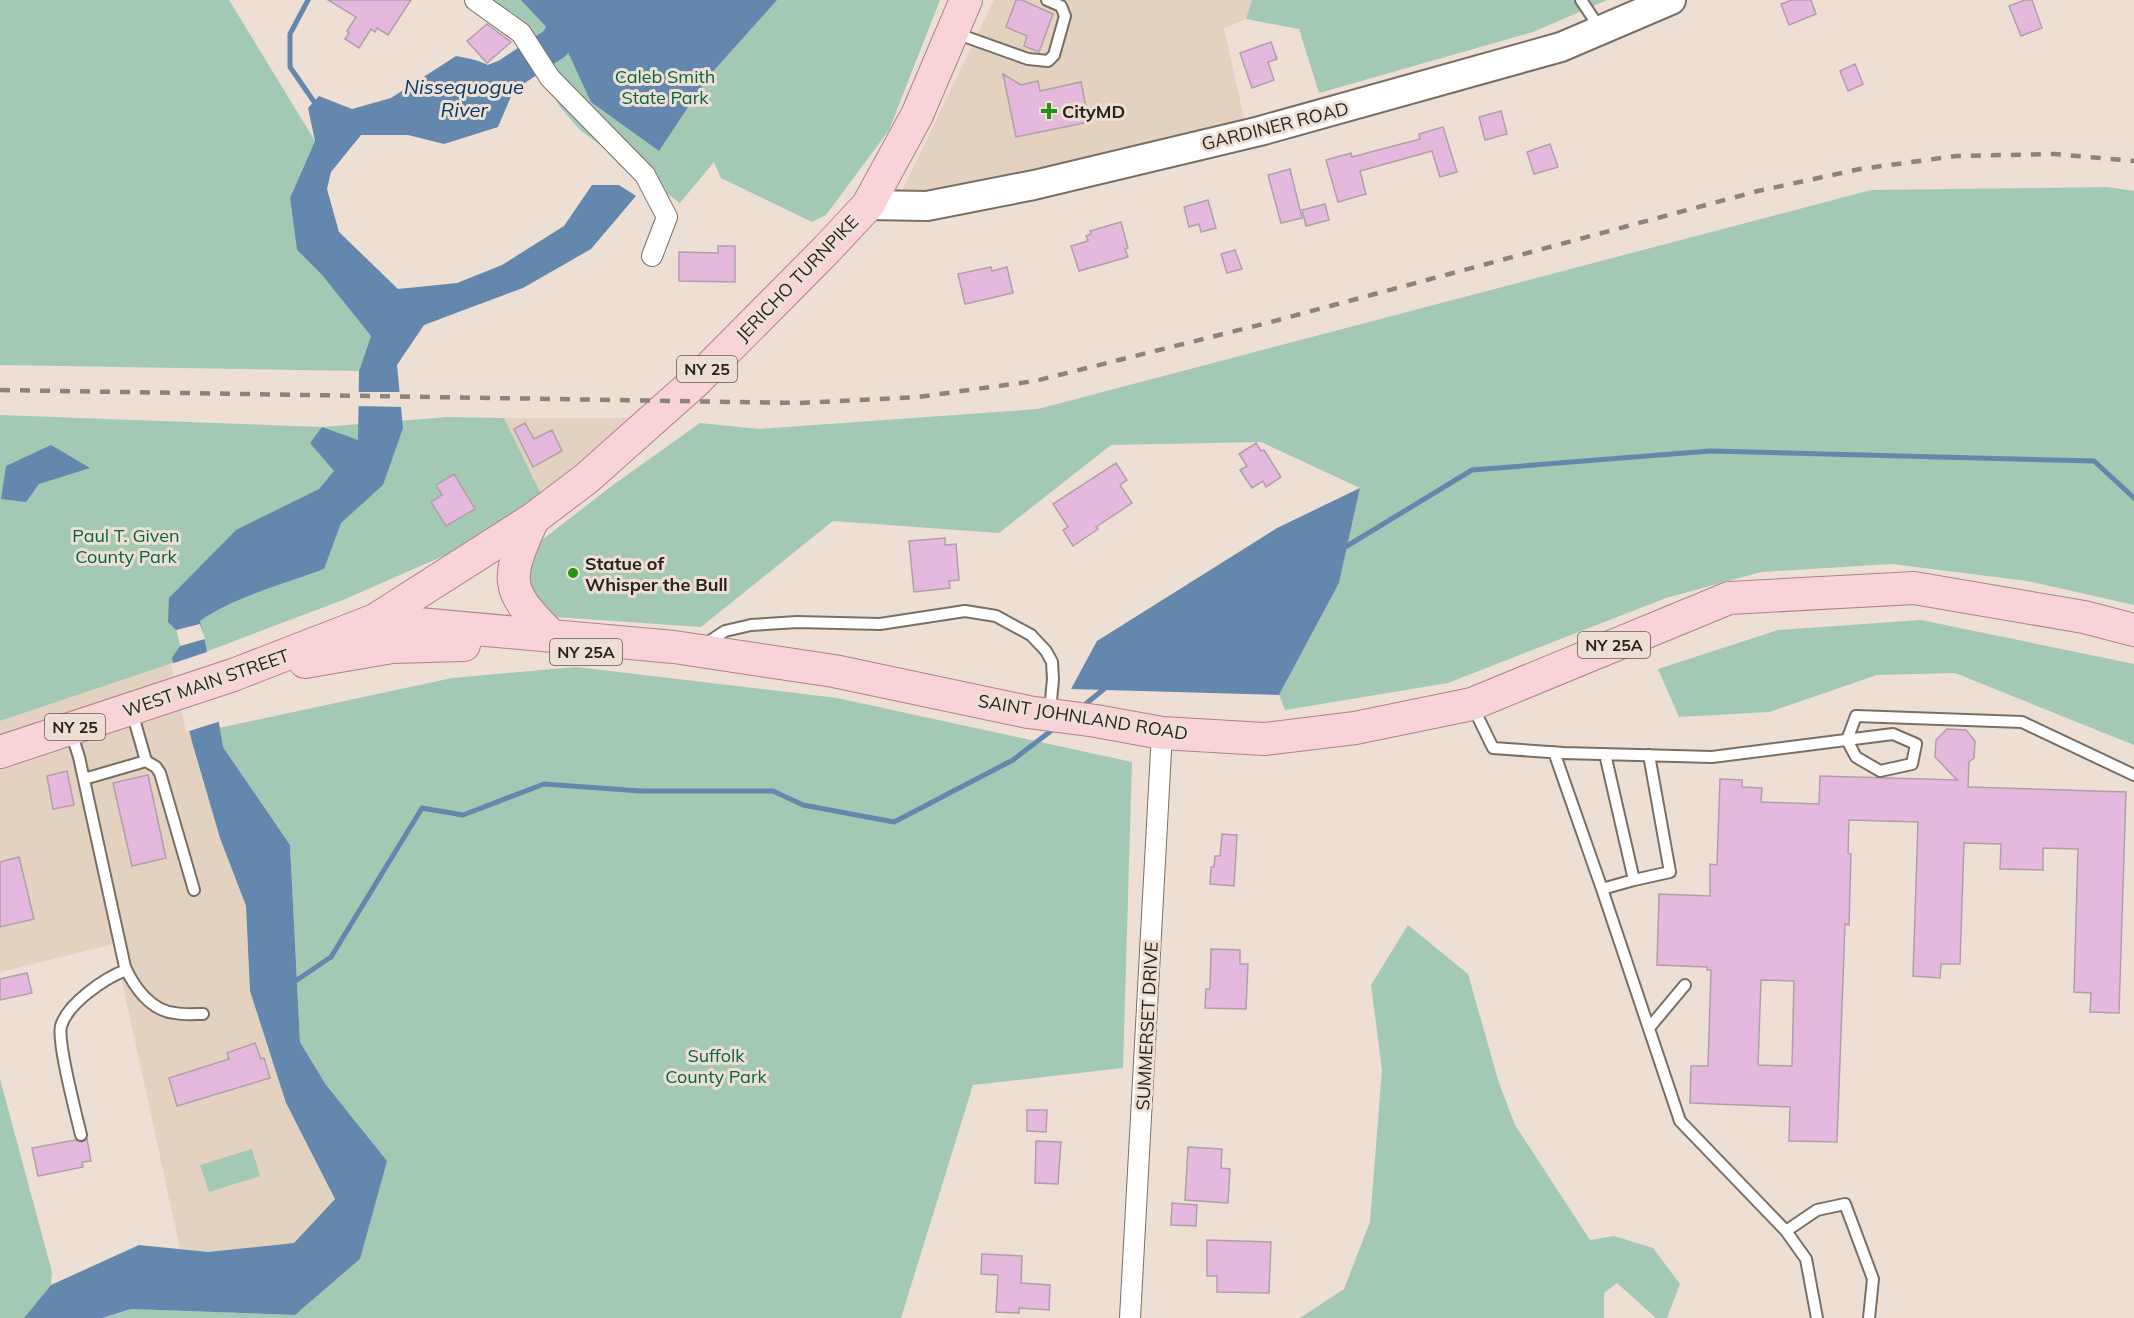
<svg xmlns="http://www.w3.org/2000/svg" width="2134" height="1318" viewBox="0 0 2134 1318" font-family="Mulish,sans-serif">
<rect width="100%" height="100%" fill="#eddfd3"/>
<path fill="#e4d2c0" d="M994 0H1252L1246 19 1224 28 1246 127 973 192 899 197Z
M504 418H639L543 498Z
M173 662 192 742 220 838 246 906 250 991 286 1103 335 1199 294 1243 208 1252 180 1249 114 944 0 972V721Z"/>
<path fill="#a3c9b4" d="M0 0H229L315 141 290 198 297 250 322 275 371 336 359 371 0 365Z
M490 0H940L889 130 826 215 812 222 721 178 714 162 680 203 580 130 560 107 521 37Z
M1252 0H1607L1533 32 1319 93 1299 29 1246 19Z
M2107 187 2134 191V605L2027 581 1892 564 1761 572 1666 598 1448 683 1285 710 1279 695 1339 583 1360 488 1261 442 1111 445 999 533 833 521 701 627 554 617 528 602 529 550 613 485 700 423 760 429 1038 409 1871 190Z
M0 415 322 427 447 417 504 418 543 498 448 554 343 600 208 651 0 721Z
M1921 620 2134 664V745L1955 673 1877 675 1769 712 1679 717 1658 669 1778 630Z
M576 667 837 698 1132 762 1123 1068 973 1085 901 1318H102L131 1309 295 1315 360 1259 326 1085 300 1042 290 845 223 747 219 728 452 678Z
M1408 925 1468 974 1499 1083 1515 1125 1590 1240 1614 1236 1653 1248 1680 1284 1667 1318H1656L1617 1283 1604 1293V1318H1300L1344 1289 1370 1222 1382 1070 1371 985Z
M0 1079 52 1272 51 1285 24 1318H0Z
M252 1149 260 1176 209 1192 200 1165Z"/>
<path fill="#6488ad" d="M521 0H777L708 77 659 151 591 102 566 48Z
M456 56C488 62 496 65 512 94L498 127 444 144 408 135H361L331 172 327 189 339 232 398 289 457 283 502 265 564 226 592 185H619L636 196 591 249 523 288 424 325 397 365 403 428 383 485 341 523 324 569C287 583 231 598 200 621L206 646 223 747 290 845 300 1042 326 1085 387 1161 360 1259 295 1315 131 1309 102 1318H24L51 1285 139 1245 208 1252 294 1243 335 1199 286 1103 250 991 246 906 220 838 192 742 172 658 180 646 176 630 168 622 169 598 236 530 319 489 334 471 310 443 322 427 358 440 359 371 371 336 322 275 297 250 290 198 315 141 308 108 319 96 352 109 391 98Z
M51 445 90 468 39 484 26 502 1 499 6 466Z
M1360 488 1339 583 1279 695 1071 689 1097 641 1277 528Z"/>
<path fill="#eddfd3" d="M356 392H402L404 407 356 406Z
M200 624 205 639 180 646 176 630Z
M210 651 221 721 186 732 171 664Z"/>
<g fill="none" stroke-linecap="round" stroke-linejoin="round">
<path stroke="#6488ad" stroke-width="5" d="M308 0 290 34V67L317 106
M1347 546 1472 470 1710 451 2094 461 2134 498
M1082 707 1104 689
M290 981 297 980 331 957 422 808 463 815 544 784 641 791H773L803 805 894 822 1013 760 1056 727"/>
<path stroke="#6488ad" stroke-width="33" d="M459 94 507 75 554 44 589 0"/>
</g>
<path fill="#e5b9de" stroke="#aea0ab" stroke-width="1.5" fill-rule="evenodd" d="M328 0H411L388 35 377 28 375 32 371 29 359 48 345 39 349 33 347 31 356 17Z
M1016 0H1022L1053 14 1039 52 1024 46 1027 36 1006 27Z
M1792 0H1811L1816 14 1789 25 1781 4Z
M2025 0H2032L2042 28 2021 36 2009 6Z
M487 24 511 42 487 63 467 41Z
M1271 42 1277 59 1268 62 1274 80 1252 88 1240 53Z
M1855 64 1863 84 1848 91 1840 71Z
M1003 74 1021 85 1038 81 1040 91 1081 82 1089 122 1016 137Z
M1501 111 1507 134 1485 140 1479 117Z
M1443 127 1457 172 1440 177 1432 151 1360 171 1366 194 1338 202 1326 160 1351 153 1352 157 1420 139 1419 134Z
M1550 144 1558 167 1534 174 1527 152Z
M1290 169 1302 218 1281 223 1268 175Z
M1208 200 1216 228 1201 232 1199 224 1189 227 1184 207Z
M1325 204 1329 220 1306 226 1302 210Z
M1121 222 1128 248 1125 249 1128 257 1079 271 1071 246 1088 241 1086 236 1091 234 1090 231Z
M718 246H735V282L679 281V252L718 253Z
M1235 250 1242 269 1227 273 1221 254Z
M991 267 992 271 1007 267 1013 293 965 304 958 274Z
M525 423 534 439 552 430 562 451 533 467 514 429Z
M1256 443 1261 451 1264 450 1281 477 1266 487 1263 481 1252 488 1240 470 1247 466 1239 454Z
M1116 463 1127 480 1120 485 1132 503 1096 527 1098 529 1073 546 1063 530 1068 527 1053 504Z
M454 474 475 509 446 526 431 502 442 495 436 485Z
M945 538V545L956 544 959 580 949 581 950 588 914 592 909 541Z
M1947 729 1966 730 1975 741 1974 758 1969 762 1968 787 2126 792 2119 1013 2090 1012 2091 993 2074 992 2078 849 2043 848V870L2000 869 2001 844 1964 843 1960 964H1941L1940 978 1913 976 1918 822 1849 820 1848 853 1851 854 1849 925 1845 924 1837 1142 1789 1141 1790 1107 1690 1103 1691 1066H1708L1711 970H1707V967L1657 965 1659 894 1710 896V864L1717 865 1720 779 1742 780V787L1762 788 1761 802 1819 804 1820 776 1957 780 1935 757 1936 740ZM1761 980 1794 981 1792 1066 1758 1065Z
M67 771 74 805 53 809 47 776Z
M148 775 166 858 132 866 113 783Z
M1222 834 1237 835 1234 886 1210 884 1211 867H1214L1215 856H1220Z
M19 857 34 919 0 927V862Z
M1211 949 1240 950V964H1248L1246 1009 1205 1008 1206 989H1210Z
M27 973 32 993 0 1000V979Z
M255 1043 261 1059 264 1058 270 1078 177 1106 169 1078 229 1059 227 1053Z
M1027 1110H1047L1046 1132 1027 1131Z
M87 1139 91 1161 82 1162 83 1167 38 1176 32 1148 75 1140 82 1142Z
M1036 1141 1061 1142 1058 1184 1035 1183Z
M1188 1147 1222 1149 1221 1168 1230 1169 1228 1203 1185 1200Z
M1172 1203 1197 1205 1196 1226 1171 1225Z
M1207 1240 1271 1242 1269 1293 1217 1292V1276H1207Z
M982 1254 1022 1256 1021 1283 1050 1285 1049 1310 1019 1308V1313L996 1312 998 1275 981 1274Z"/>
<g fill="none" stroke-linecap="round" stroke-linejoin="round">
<g stroke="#7a6f64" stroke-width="14">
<path id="lane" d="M1581 0 1601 30
M955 33 1028 59 1048 61 1054 55 1065 16 1061 6 1047 0
M704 645 725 631 751 625 797 622 880 624 965 611 996 616 1031 635 1046 651 1052 662 1053 679 1050 711
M1473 707 1493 748 1563 753 1712 757 1893 734 1916 744 1912 764 1880 771 1856 757 1847 740 1856 716 2022 722 2134 775
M132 712 146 761 156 767 160 773 194 890
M71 732 79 757 125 967C134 987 151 1011 175 1013 184 1015 194 1014 203 1014
M1554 752 1602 889
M1605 754 1634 880 1670 872 1649 755
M84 779 146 761
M1634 880 1602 889 1680 1121 1786 1231 1806 1259 1817 1318
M1649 1028 1685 985
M81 1135C76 1114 57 1042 61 1026 68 1003 105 978 126 970
M1786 1231 1817 1210 1845 1204 1873 1279 1869 1318"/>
</g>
<g stroke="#7a6f64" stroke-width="22">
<path id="street" d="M475 0 521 33 550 78 645 175 667 217 652 256
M1130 1318 1162 733"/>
</g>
<g stroke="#7a6f64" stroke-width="32">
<path id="secondary" d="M868 205 927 206 1034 185 1260 131 1561 47 1671 0"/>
</g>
<g stroke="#ac8488" stroke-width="34">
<path id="primary" d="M533 519C506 579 503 589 552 636
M375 620 674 647 834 671 1028 712 1096 721 1162 733 1264 739 1355 728 1472 704 1729 598 1914 588 2084 617 2134 630
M305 662 392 647 464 645
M0 752 233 675 375 620 533 519 587 478 696 381 827 249 868 205 917 115 966 0"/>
</g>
<use href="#lane" stroke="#fff" stroke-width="10"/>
<use href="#street" stroke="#fff" stroke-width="20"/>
<use href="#secondary" stroke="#fff" stroke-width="28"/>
<use href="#primary" stroke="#f8d4d9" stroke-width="32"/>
<path stroke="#8c837b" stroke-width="4.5" stroke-dasharray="10 10" stroke-linecap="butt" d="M0 390 799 403 918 397 1035 381 1267 323 1758 191 1860 169 1956 156 2055 154 2134 161"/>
</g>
<g fill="#289116" stroke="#eddfd3" stroke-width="2">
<path d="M1046 102h6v6h6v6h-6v6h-6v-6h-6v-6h6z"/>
<circle cx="573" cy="573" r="6"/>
</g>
<g text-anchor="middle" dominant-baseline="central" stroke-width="6" stroke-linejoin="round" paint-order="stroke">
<g fill="#eddfd3" stroke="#645c56" stroke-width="1.5">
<rect x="677" y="356" width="60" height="26" rx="4.5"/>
<rect x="1578" y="632" width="72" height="26" rx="4.5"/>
<rect x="550" y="639" width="72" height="26" rx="4.5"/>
<rect x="45" y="714" width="60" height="26" rx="4.5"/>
</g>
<g font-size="16" font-weight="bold" fill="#292420">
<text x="707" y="369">NY 25</text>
<text x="1614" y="645">NY 25A</text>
<text x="586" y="652">NY 25A</text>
<text x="75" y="727">NY 25</text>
</g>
<g font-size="18" fill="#026643" stroke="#eddfd3">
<text x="665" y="76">Caleb Smith<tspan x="665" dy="21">State Park</tspan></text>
<text x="126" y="535">Paul T. Given<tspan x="126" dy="21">County Park</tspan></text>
<text x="716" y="1055">Suffolk<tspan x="716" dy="21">County Park</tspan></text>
</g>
<g font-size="18" font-weight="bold" fill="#292420" stroke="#eddfd3" text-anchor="start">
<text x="1062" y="111">CityMD</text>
<text x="585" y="563">Statue of<tspan x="585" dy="21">Whisper the Bull</tspan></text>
</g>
<g font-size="18" fill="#292420" stroke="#eddfd3">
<text transform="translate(1275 126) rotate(-14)">GARDINER ROAD</text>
<text transform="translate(797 278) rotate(-46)">JERICHO TURNPIKE</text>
<text transform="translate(206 683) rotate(-19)">WEST MAIN STREET</text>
<text transform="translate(1083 717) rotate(9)">SAINT JOHNLAND ROAD</text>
<text transform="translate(1147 1026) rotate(-87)">SUMMERSET DRIVE</text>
</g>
<g font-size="20" font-style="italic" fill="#003969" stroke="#eddfd3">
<text x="464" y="86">Nissequogue<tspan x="464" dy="23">River</tspan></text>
</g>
</g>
</svg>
